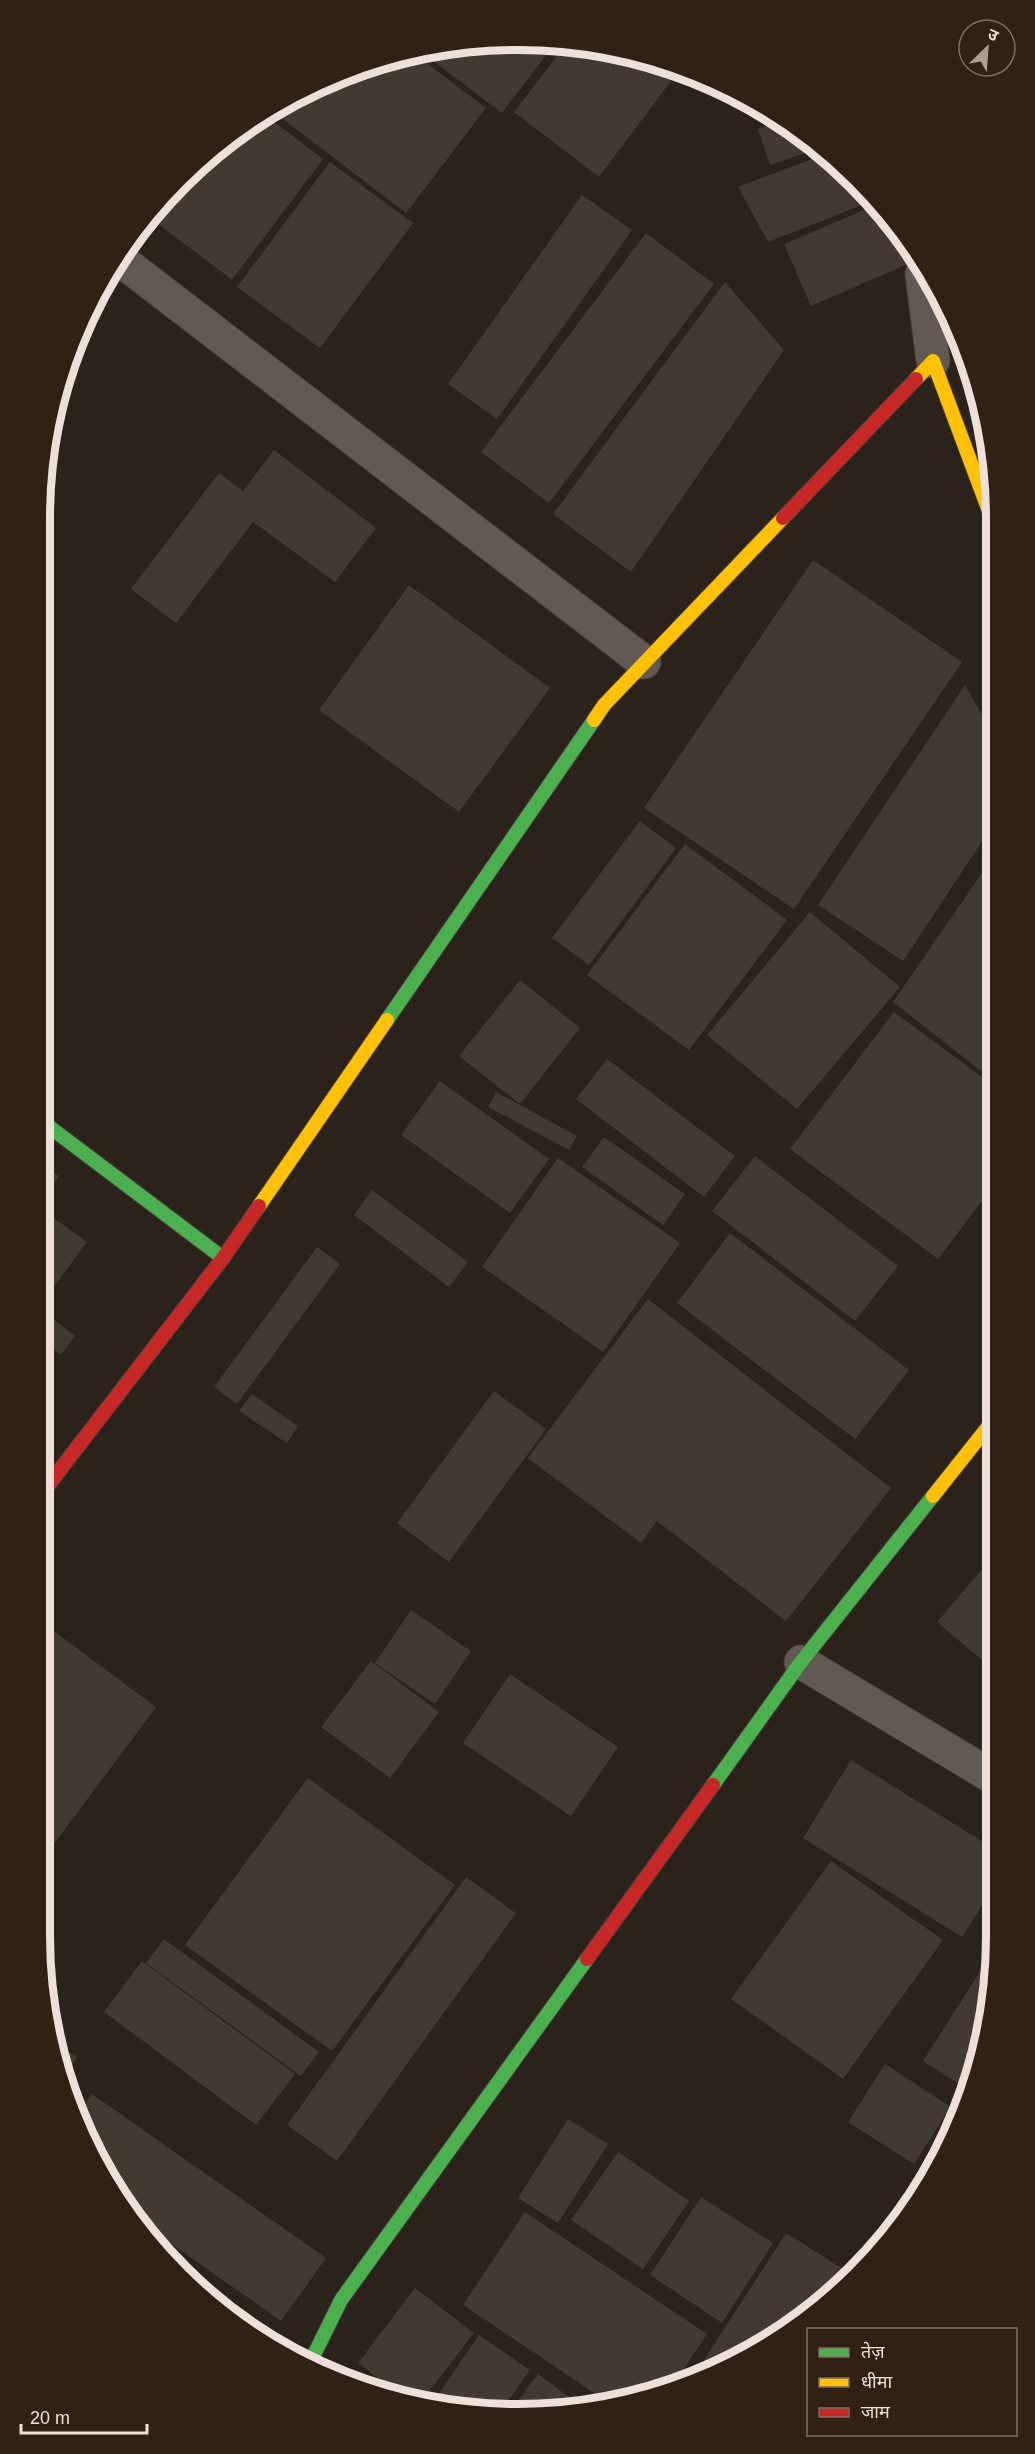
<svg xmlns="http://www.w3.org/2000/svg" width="1035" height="2454" viewBox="0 0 1035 2454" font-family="Arial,'Noto Sans Devanagari',sans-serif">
<rect width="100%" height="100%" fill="#2b221b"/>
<path fill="#403a33" d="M486 40 556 42 502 113 420 51Z
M567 43H580L654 60 675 76 599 177 514 112Z
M412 52 486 108 406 213 271 110 306 89 393 55Z
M264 114 323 159 232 280 154 221 194 168 226 138Z
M784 120 817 149 770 165 758 129Z
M823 155 875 200 768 242 738 187Z
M330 162 413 223 320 348 237 287Z
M582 195 632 230 497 419 448 384Z
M878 204 899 237 910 263 811 306 784 244Z
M646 233 714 284 549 503 481 452Z
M725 282 784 350 631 572 553 514Z
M274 450 376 528 335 582 253 522 176 623 131 589 219 473 243 491Z
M813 560 962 662 794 909 644 808Z
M409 585 550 688 459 812 319 710Z
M965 685 993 734V825L903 961 818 905Z
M640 821 676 848 589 965 552 938Z
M685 844 787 920 689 1050 587 975Z
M993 857V937L994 1081 893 1002Z
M810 912 900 987 797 1109 707 1035Z
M520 980 580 1028 520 1104 459 1056Z
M894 1012 994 1086V1185L938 1259 790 1149Z
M607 1059 735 1156 704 1197 576 1099Z
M440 1081 549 1159 510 1213 401 1135Z
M496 1092 577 1136 569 1150 488 1107Z
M604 1137 685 1194 663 1225 582 1167Z
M755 1156 898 1266 855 1321 712 1211Z
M558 1158 680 1243 603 1352 482 1267Z
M39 1163 59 1176 39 1206Z
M372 1190 468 1262 449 1287 354 1215Z
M44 1211 87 1242 39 1307V1217Z
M730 1233 909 1370 855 1439 677 1303Z
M317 1247 340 1264 237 1404 214 1387Z
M648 1299 891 1488 786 1621 657 1521 641 1543 528 1458Z
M39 1308 75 1336 61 1355 39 1338Z
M494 1391 546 1429 449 1562 397 1523Z
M252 1394 298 1426 287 1443 239 1411Z
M995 1554V1671L937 1622Z
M411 1610 471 1651 435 1704 375 1663Z
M42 1622 156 1707 39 1864V1626Z
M371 1661 439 1712 390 1778 321 1727Z
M510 1674 618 1747 571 1816 463 1743Z
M851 1760 996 1850V1884L962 1937 803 1838Z
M308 1778 455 1885 332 2051 185 1945Z
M831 1861 943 1940 843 2079 731 1999Z
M466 1877 516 1913 337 2161 287 2125Z
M164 1939 319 2052 301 2076 146 1963Z
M994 1950 971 2090 970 2091 923 2061Z
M142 1961 295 2074 256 2125 104 2012Z
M57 2045 77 2057 63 2080 60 2061Z
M885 2064 951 2107 914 2164 848 2122Z
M92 2094 326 2258 281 2321 133 2217 103 2175 76 2116Z
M568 2119 608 2144 558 2223 518 2198Z
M618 2152 689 2201 643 2269 571 2220Z
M701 2197 773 2243 722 2323 650 2275Z
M525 2212 707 2334 675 2382 612 2405 463 2305Z
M786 2233 853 2275 833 2296 757 2351 695 2374Z
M415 2288 474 2333 420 2403 406 2399 358 2363Z
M479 2335 530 2370 502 2409 452 2410 435 2399Z
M538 2374 583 2407 512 2409Z"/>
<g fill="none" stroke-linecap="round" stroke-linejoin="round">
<g stroke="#463e39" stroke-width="35">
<path id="street" d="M118 258 644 662
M922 274 933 361
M801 1662 996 1779"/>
</g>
<g stroke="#463e39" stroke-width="16">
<path id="fast" d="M387 1020 594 720
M39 1119 223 1258
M713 1785 801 1662 933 1496
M309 2365 341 2300 587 1959"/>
</g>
<g stroke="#463e39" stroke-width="16">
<path id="slow" d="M916 379 933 361 992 519
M594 720 604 705 783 518
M259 1206 387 1020
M933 1496 995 1418"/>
</g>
<g stroke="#463e39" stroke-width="16">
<path id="jam" d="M783 518 916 379
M39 1497 223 1258 259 1206
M587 1959 713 1785"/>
</g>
<use href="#street" stroke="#615954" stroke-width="33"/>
<use href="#fast" stroke="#4caf50" stroke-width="14"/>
<use href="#slow" stroke="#ffc107" stroke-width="14"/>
<use href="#jam" stroke="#c62828" stroke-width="14"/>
</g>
<path d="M0 0H1035V2454H0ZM518 50H518A468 468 0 0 1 986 518V1936A468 468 0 0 1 518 2404H518A468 468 0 0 1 50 1936V518A468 468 0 0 1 518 50Z" fill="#312115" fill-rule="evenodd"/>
<path fill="none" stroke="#ece0d8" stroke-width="8" d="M518 50H518A468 468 0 0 1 986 518V1936A468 468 0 0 1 518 2404H518A468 468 0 0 1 50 1936V518A468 468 0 0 1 518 50Z"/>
<rect x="807" y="2328" width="210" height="108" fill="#312115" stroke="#7c6d63" stroke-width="1.5"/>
<rect x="819" y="2348" width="30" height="9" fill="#4caf50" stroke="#7c6d63" stroke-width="1.5"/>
<text x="861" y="2358" font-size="18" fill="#ece0d8">तेज़</text>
<rect x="819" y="2378" width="30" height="9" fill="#ffc107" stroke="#7c6d63" stroke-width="1.5"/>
<text x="861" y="2388" font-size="18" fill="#ece0d8">धीमा</text>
<rect x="819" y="2408" width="30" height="9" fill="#c62828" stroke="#7c6d63" stroke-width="1.5"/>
<text x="861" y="2418" font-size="18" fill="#ece0d8">जाम</text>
<g transform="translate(987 48) rotate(25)"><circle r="28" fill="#312115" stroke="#7c6d63" stroke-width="1.5"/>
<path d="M0-4.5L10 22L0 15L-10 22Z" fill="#a89e96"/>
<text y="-9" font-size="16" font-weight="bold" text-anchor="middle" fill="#ece0d8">उ</text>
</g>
<path d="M21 2424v9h126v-9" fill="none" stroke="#ece0d8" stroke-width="3"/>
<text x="30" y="2424" font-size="18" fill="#ece0d8" stroke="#312115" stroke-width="4.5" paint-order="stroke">20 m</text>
</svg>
